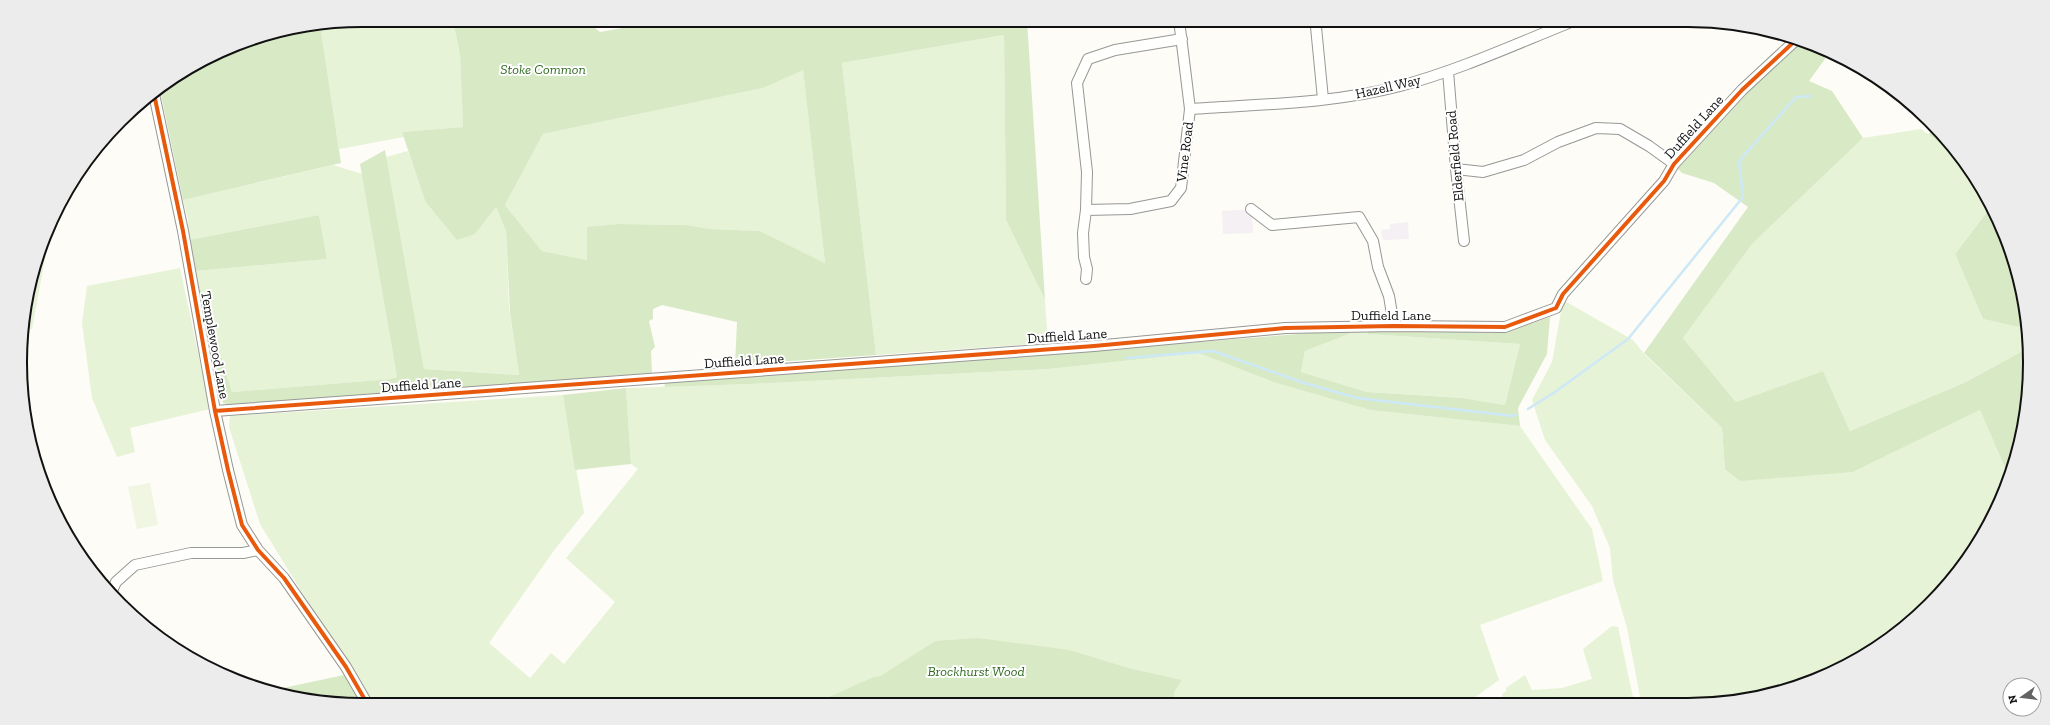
<svg xmlns="http://www.w3.org/2000/svg" width="2050" height="725" viewBox="0 0 2050 725" font-family="'Zilla Slab',serif">
<rect width="100%" height="100%" fill="#fdfcf7"/>
<path fill="#f5f0f3" d="M1252 209 1253 233 1223 234 1222 211Z
M1408 222 1409 239 1383 240 1381 230 1390 229V224Z"/>
<path fill="#e7f3d7" d="M363 20H453L460 55 463 127 402 132 404 137 339 149 320 24Z
M1004 35 1006 220 1045 300 1048 343 876 355 842 63Z
M803 69 825 263 760 231 711 229 686 225 618 224 587 228V260L542 251 505 205 543 134 763 88Z
M1921 129 1960 158 1975 179 1990 208 1955 254 1983 319 2027 329 2028 348 1966 382 1850 431 1823 371 1736 402 1683 338 1753 243 1863 138Z
M408 151 425 201 475 234 496 207 506 231 509 308 519 375 424 369 386 157Z
M333 165 362 174 397 377 392 379 232 392 195 271 327 259 319 215 189 240 188 220 183 200Z
M52 221 32 329 23 328V318Z
M180 268 210 409 130 428 135 452 117 457 92 398 82 323 87 286Z
M1563 300 1633 340 1646 356 1722 428 1725 469 1853 472 1980 410 2008 475 1984 534 1914 620 1839 670 1732 702H1641L1627 628 1613 580 1610 548 1592 506 1545 440 1532 400 1552 362Z
M1367 328 1368 334 1520 344 1505 405 1462 398 1367 392 1301 372 1305 351 1349 334V330Z
M1200 353 1276 383 1370 410 1520 426 1592 529 1603 581 1480 625 1499 680 1467 703H1173L1175 691 1182 680 1129 668 1070 650 935 641 880 676 873 677 813 704 371 705 260 524 229 427 230 416 563 395 584 513 555 549 489 643 530 678 551 653 564 664 615 602 566 558 638 469 631 464 626 388 751 384 1049 369Z
M1612 626 1618 627 1634 702 1505 703 1502 694 1506 691V688L1525 675 1532 690 1562 688 1592 679 1583 649Z"/>
<path fill="#d8eac5" fill-rule="evenodd" d="M453 20H585L600 32 667 20H1027L1045 300 1006 220 1004 35 842 63 876 355 735 365 737 322 662 305 653 309V319L649 321 655 347 651 351 652 373 230 405 223 403 189 240 319 215 327 259 195 271 232 392 391 379 397 377 360 164 385 150 424 369 519 375 510 313 506 231 496 207 475 234 457 240 425 201 402 132 463 127 460 55ZM803 70 825 263 760 231 711 229 686 225 618 224 587 227V260L542 251 505 205 543 134 763 88Z
M320 24 341 163 183 200 160 90 232 46 296 27Z
M1801 41 1822 49 1825 59 1809 81 1832 91 1863 138 1753 243 1683 338 1736 402 1823 371 1850 431 1966 382 2028 348C2030 392 2025 434 2008 475L1980 410 1853 472 1740 481 1725 469 1722 428 1644 353 1748 207 1714 183 1682 173 1676 167 1743 92Z
M1932 124 1945 137 1960 158 1929 135Z
M1975 179C2001 215 2026 285 2027 329L1983 319 1955 254 1990 208Z
M1550 317 1547 354 1518 408 1520 426 1370 410 1276 383 1199 353 1049 369 751 384 665 387 664 381 1060 349 1199 342 1349 330V334L1305 351 1301 372 1367 392 1462 398 1505 405 1520 344 1368 334 1367 328 1491 333 1524 326Z
M626 388 631 464 575 470 563 395Z
M978 638 1070 650 1129 668 1182 680 1175 691 1173 703 813 704 873 677 880 676 935 641Z
M344 675 362 705 274 693 269 691Z"/>
<path fill="#f0f6e1" d="M150 483 158 525 137 529 128 487Z"/>
<g fill="none" stroke-linecap="round" stroke-linejoin="round">
<path stroke="#cde8f7" stroke-width="2.5" d="M1127 358 1213 351 1304 383 1357 398 1513 416 1517 414
M1528 409 1555 392 1628 339 1743 197 1739 161 1796 97 1811 96"/>
<g stroke="#979795" stroke-width="12">
<path id="street" d="M1316 27 1323 99
M1448 71 1456 169 1464 241
M154 94 183 231 215 411 228 470 242 525 258 550 284 578 346 667 368 705
M1190 109C1260 104 1332 104 1400 86 1460 70 1518 43 1576 20
M1456 169 1483 172 1524 160 1558 142 1596 128 1620 129 1649 146 1674 164
M1251 209 1272 225 1359 217 1373 241 1378 267 1389 296 1394 326
M1086 210 1130 209 1171 201 1181 188 1190 109 1179 20
M1086 279 1087 269 1084 257 1083 233 1086 210 1087 172 1077 83 1088 59 1115 50 1182 39
M215 411 1094 346 1285 328 1394 326 1505 327 1556 308 1563 294 1664 181 1674 164 1742 90 1797 39
M111 593 116 582 135 565 191 553H243L258 550"/>
</g>
<use href="#street" stroke="#fffffe" stroke-width="10"/>
<g stroke="#fff" stroke-width="6">
<path id="cycleway" d="M154 94 183 231 215 411 228 470 242 525 258 550 284 578 346 667 368 705
M215 411 1094 346 1285 328 1394 326 1505 327 1556 308 1563 294 1664 181 1674 164 1742 90 1797 39"/>
</g>
<use href="#cycleway" stroke="#e8590c" stroke-width="4"/>
</g>
<g text-anchor="middle" dominant-baseline="central" stroke-width="4" stroke-linejoin="round" paint-order="stroke">
<g font-size="14" font-style="italic" fill="#2f6b1f" stroke="#fff">
<text x="543" y="69">Stoke Common</text>
<text x="976" y="671">Brockhurst Wood</text>
</g>
<g font-size="14" fill="#111" stroke="#fff">
<text transform="translate(1388 87) rotate(-13)">Hazell Way</text>
<text transform="translate(1694 127) rotate(-48)">Duffield Lane</text>
<text transform="translate(1185 152) rotate(-83)">Vine Road</text>
<text transform="translate(1455 156) rotate(-95)">Elderfield Road</text>
<text x="1391" y="315">Duffield Lane</text>
<text transform="translate(1067 336) rotate(-4)">Duffield Lane</text>
<text transform="translate(215 345) rotate(80)">Templewood Lane</text>
<text transform="translate(744 361) rotate(-4)">Duffield Lane</text>
<text transform="translate(421 385) rotate(-4)">Duffield Lane</text>
</g>
</g>
<path d="M0 0H2050V725H0ZM362 27H1688A335 335 0 0 1 2023 362V363A335 335 0 0 1 1688 698H362A335 335 0 0 1 27 363V362A335 335 0 0 1 362 27Z" fill="#ececec" fill-rule="evenodd"/>
<path fill="none" stroke="#111" stroke-width="2" d="M362 27H1688A335 335 0 0 1 2023 362V363A335 335 0 0 1 1688 698H362A335 335 0 0 1 27 363V362A335 335 0 0 1 362 27Z"/>
<g transform="translate(2022 697) rotate(256)"><circle r="19" fill="#ffffff" stroke="#a0a0a0"/>
<path d="M0-3L7 15L0 10L-7 15Z" fill="#646362"/>
<text y="-6" font-size="11" font-weight="bold" text-anchor="middle" fill="#111111">N</text>
</g>
</svg>
